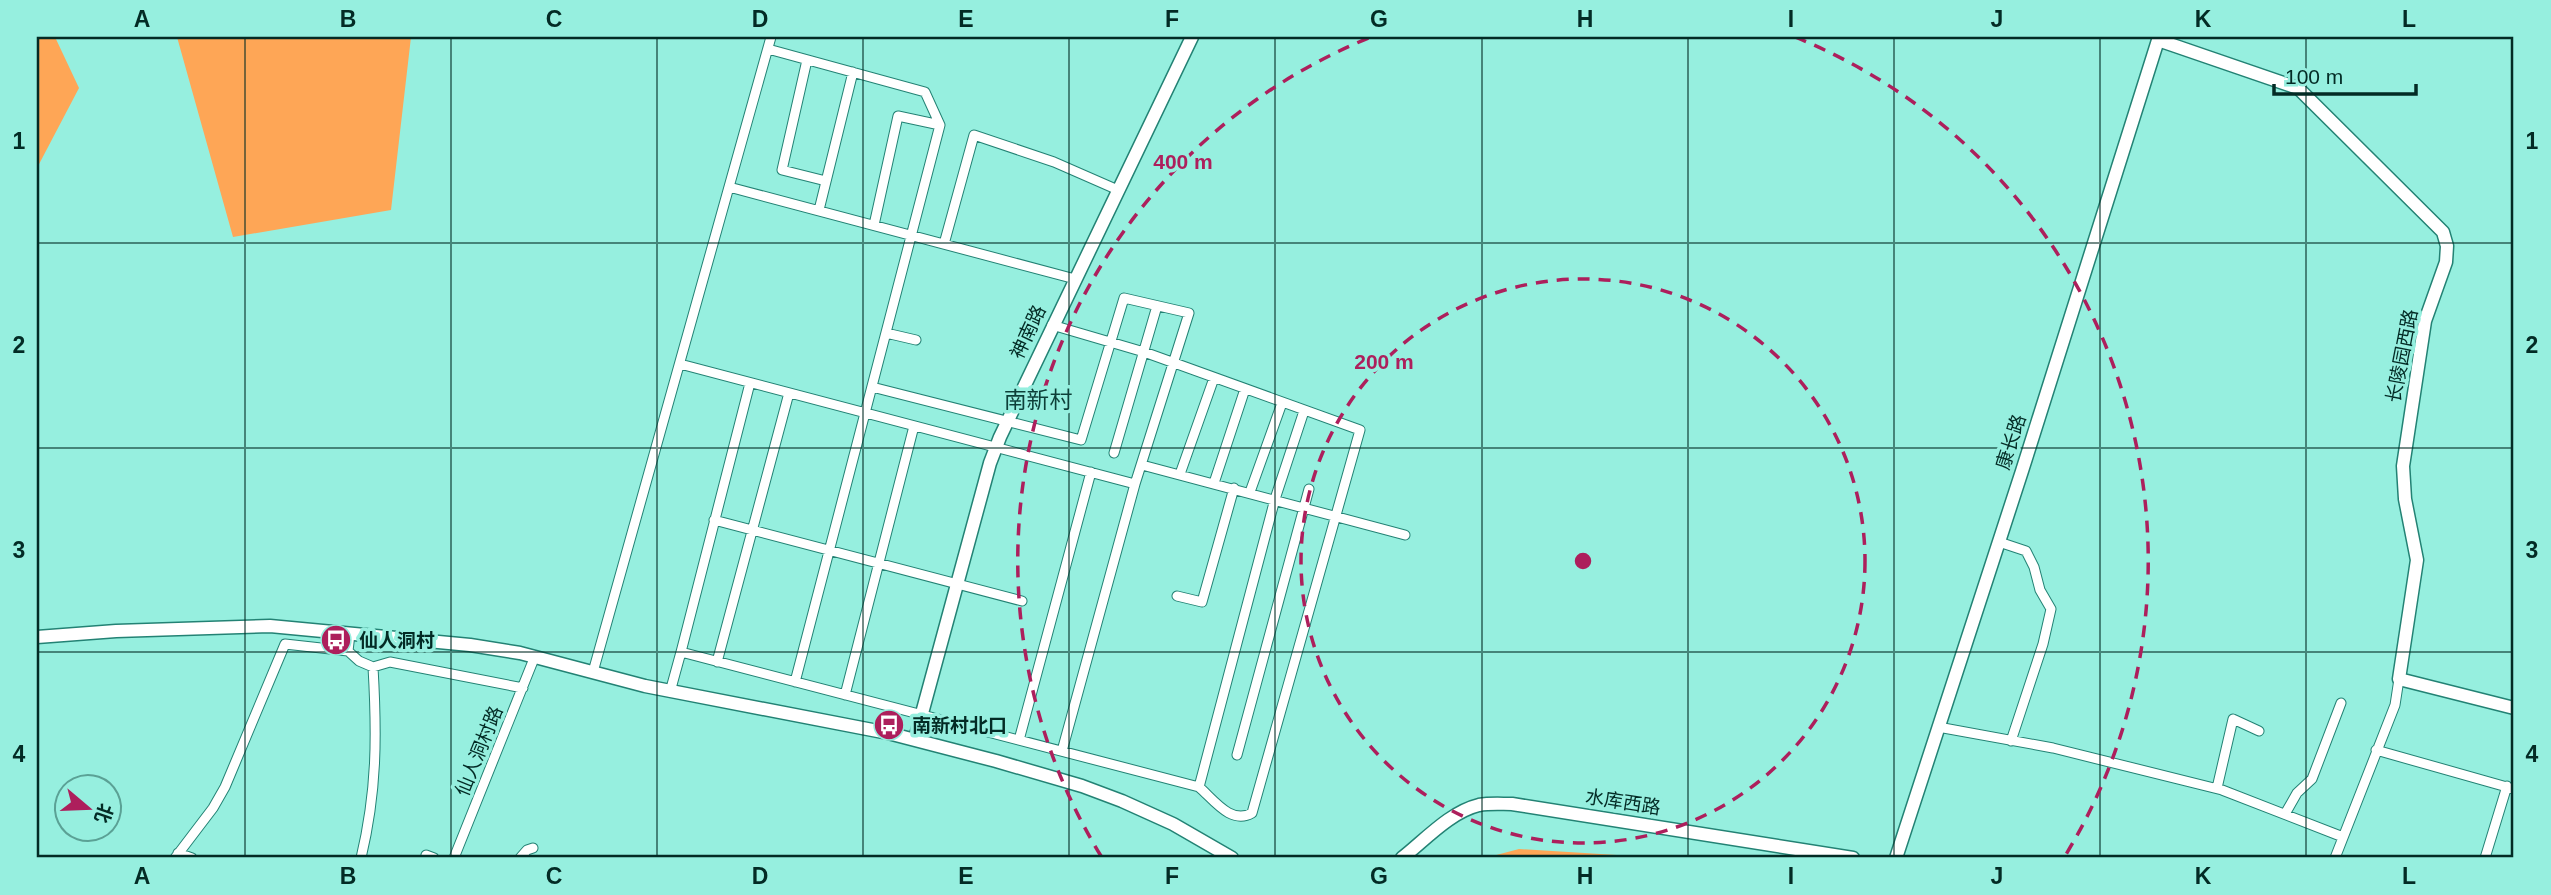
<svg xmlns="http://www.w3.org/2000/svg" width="2551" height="895" viewBox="0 0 2551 895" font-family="Arial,'Noto Sans SC',sans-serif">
<rect width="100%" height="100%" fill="#96efdf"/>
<path fill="#fea656" d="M37 37H55L79 88 37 168Z
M177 37H411L391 210 233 237Z
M1519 849 1665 858H1485Z"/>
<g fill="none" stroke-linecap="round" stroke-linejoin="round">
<g stroke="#238274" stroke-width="11">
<path id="street" d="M768 49 925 92 940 125 795 682
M807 60 782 170 826 181
M729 187 1075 279
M819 210 853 72
M874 225 898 116 940 125
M944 244 974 135 1054 162 1118 190
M886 333 916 340
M680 364 1135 484
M750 383 681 652 1199 787C1214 800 1231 825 1252 813L1360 430 1144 352 1052 325
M872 387 1081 440 1124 298 1189 313 1135 484 1062 751
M1114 453 1157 306
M1142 465 1405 535
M1180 474 1214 378
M1214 483 1245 389
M1250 492 1282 403
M714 520 1022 601
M1999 542 2026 551 2034 567 2040 590 2051 609 2043 644 2011 741
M1177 596 1202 602 1234 488
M348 651 359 661 373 667C377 736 377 791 361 858
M717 662 789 393
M373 667 390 662 523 688
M593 672 771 37
M670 692 681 652
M845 695 914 426
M1938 727 2053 748 2222 790 2343 837
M1019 740 1091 472
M2376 750 2514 789
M1237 755 1309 489
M1199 787 1275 499 1304 411
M2217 788 2233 719 2259 731
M2285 814 2297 793 2312 779 2341 703
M178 853 192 858
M426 855 434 858
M175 858 213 808 225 787 285 644 348 651 350 634
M454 858 535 656
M520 858 527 850 533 848
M2335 858 2395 705 2399 679
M2485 858 2507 786"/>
</g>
<g stroke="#238274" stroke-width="15">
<path id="secondary" d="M2158 40 2298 88 2443 232 2447 246 2446 262 2425 321 2403 466 2405 499 2417 560 2399 679 2514 708
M37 637 116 631 270 626 470 645 520 653 645 686 888 733 996 761 1082 786 1122 801 1173 824 1232 858
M915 739 990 463 1000 437 1192 37
M1402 858C1425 840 1450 812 1479 805 1490 803 1501 804 1512 804L1853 858
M1896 858 2022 471 2159 37"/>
</g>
<use href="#street" stroke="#fff" stroke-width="9"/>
<use href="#secondary" stroke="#fff" stroke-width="12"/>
</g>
<path fill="none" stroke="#032b25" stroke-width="2" stroke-opacity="0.55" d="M245 37V858M451 37V858M657 37V858M863 37V858M1069 37V858M1275 37V858M1482 37V858M1688 37V858M1894 37V858M2100 37V858M2306 37V858M37 243H2514M37 448H2514M37 652H2514"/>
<g fill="none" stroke="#ad1f5c" stroke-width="3.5" stroke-dasharray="12 9">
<circle cx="1583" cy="561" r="282"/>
<path d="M1101 856A565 565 0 0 1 1371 37M1795 37A565 565 0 0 1 2065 856"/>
</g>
<defs>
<g id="bus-disc" transform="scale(1.575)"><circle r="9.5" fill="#ad1f5c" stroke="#96efdf"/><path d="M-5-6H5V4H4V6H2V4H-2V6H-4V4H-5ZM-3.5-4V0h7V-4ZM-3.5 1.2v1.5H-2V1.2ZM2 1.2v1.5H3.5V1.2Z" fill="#fff"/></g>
</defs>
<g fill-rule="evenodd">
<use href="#bus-disc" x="336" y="640"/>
<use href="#bus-disc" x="889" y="725"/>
</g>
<g text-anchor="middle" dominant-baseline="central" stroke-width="7" stroke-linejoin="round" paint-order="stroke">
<g font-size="19" fill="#032b25" stroke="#96efdf">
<text transform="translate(1028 332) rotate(-65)">神南路</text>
<text transform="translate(2402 356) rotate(-79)">长陵园西路</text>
<text transform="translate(2011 442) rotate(-72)">康长路</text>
<text transform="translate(479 751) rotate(-68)">仙人洞村路</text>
<text transform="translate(1623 802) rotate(9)">水库西路</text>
</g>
<g font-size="19" font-weight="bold" fill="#032b25" stroke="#96efdf" text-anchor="start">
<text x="359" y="640">仙人洞村</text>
<text x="912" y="725">南新村北口</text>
</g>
<g font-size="23" fill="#0d3f38" stroke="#96efdf">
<text x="1038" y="400">南新村</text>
</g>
</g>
<circle cx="1583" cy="561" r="10" fill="#ad1f5c" stroke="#96efdf" stroke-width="3.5"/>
<g font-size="21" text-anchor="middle" font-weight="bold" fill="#ad1f5c" stroke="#96efdf" stroke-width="7" stroke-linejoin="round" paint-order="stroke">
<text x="1183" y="169">400 m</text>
<text x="1384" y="369">200 m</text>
</g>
<rect width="2551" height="895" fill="none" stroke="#96efdf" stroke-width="77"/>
<g transform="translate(88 808) rotate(109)"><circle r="33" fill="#96efdf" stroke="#5ba195" stroke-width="2"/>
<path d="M0-5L12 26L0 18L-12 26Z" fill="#ad1f5c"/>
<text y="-10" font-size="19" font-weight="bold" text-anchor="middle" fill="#032b25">北</text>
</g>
<path d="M2274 84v10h142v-10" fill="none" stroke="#032b25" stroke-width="3.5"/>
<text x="2285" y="84" font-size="21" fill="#032b25" stroke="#96efdf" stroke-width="5" paint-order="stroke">100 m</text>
<rect x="38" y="38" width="2474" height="818" fill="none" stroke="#032b25" stroke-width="2.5"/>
<g font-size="23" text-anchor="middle" font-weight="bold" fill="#032b25">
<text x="142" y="27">A</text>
<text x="348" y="27">B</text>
<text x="554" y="27">C</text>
<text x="760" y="27">D</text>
<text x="966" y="27">E</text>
<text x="1172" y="27">F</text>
<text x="1379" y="27">G</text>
<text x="1585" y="27">H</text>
<text x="1791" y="27">I</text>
<text x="1997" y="27">J</text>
<text x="2203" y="27">K</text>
<text x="2409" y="27">L</text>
<text x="19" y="149">1</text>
<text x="2532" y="149">1</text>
<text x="19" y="353">2</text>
<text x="2532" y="353">2</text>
<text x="19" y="558">3</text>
<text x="2532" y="558">3</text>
<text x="19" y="762">4</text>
<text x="2532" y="762">4</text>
<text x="142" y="884">A</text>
<text x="348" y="884">B</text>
<text x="554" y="884">C</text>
<text x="760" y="884">D</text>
<text x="966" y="884">E</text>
<text x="1172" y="884">F</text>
<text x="1379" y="884">G</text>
<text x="1585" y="884">H</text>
<text x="1791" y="884">I</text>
<text x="1997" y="884">J</text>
<text x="2203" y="884">K</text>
<text x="2409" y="884">L</text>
</g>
</svg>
